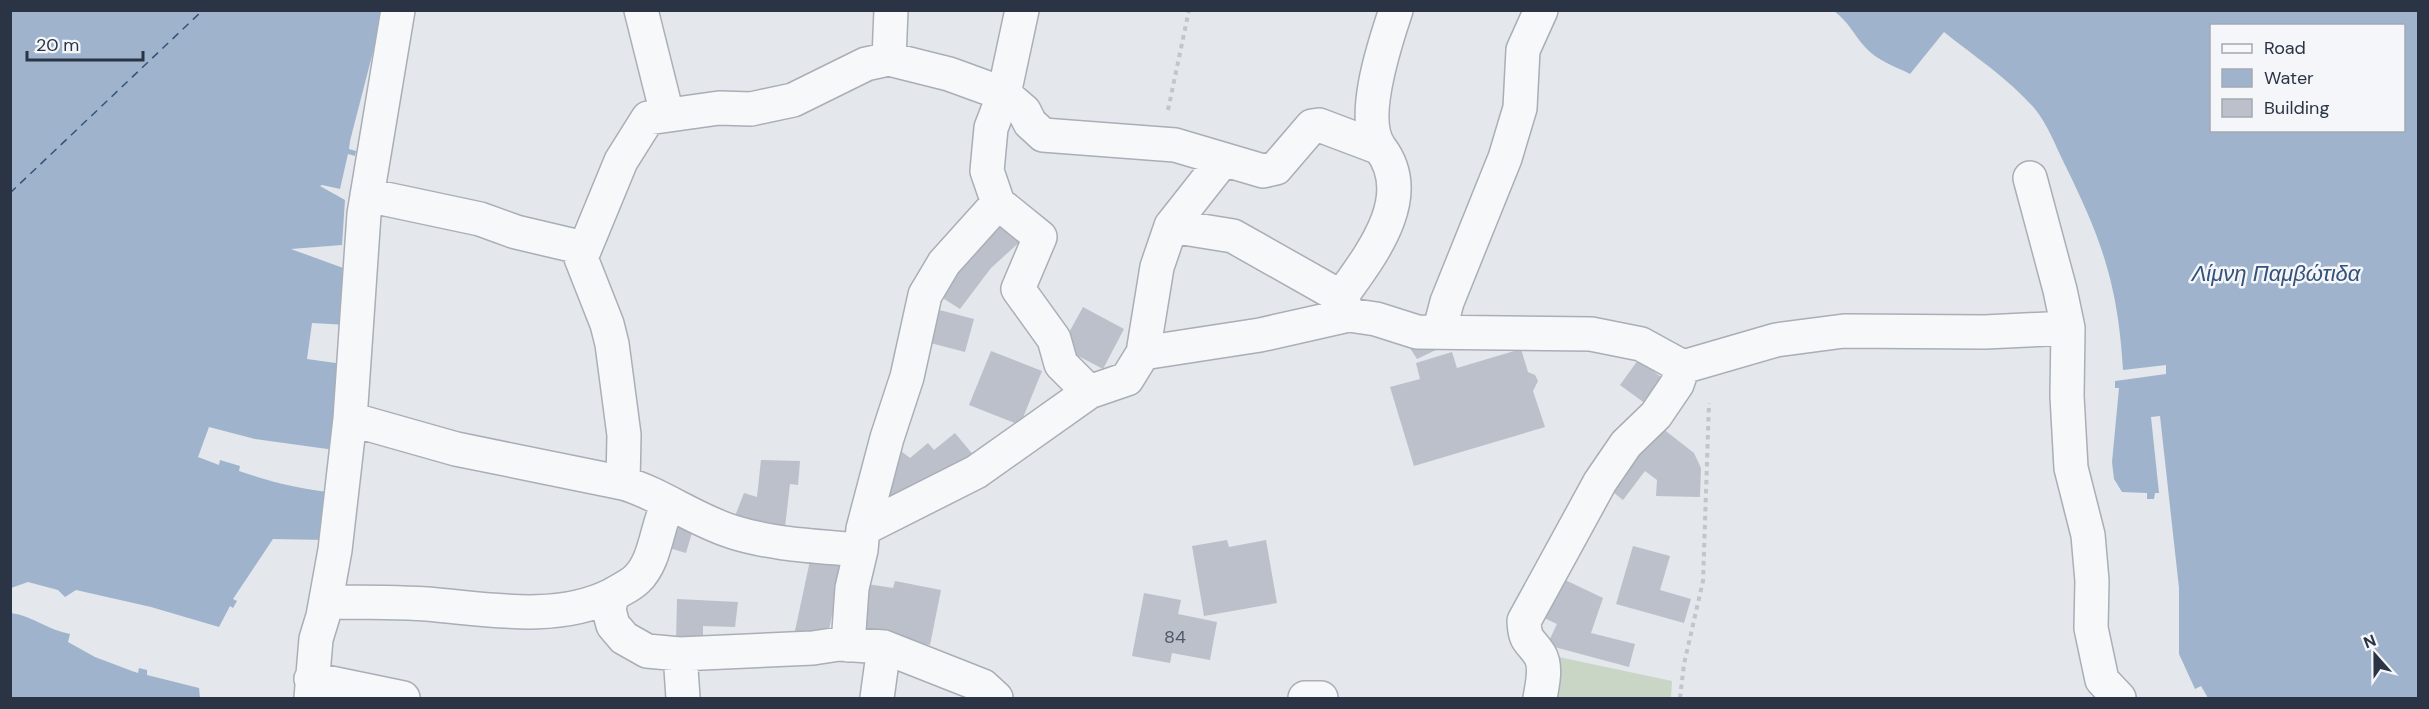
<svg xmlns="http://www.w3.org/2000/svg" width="2429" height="709" viewBox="0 0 2429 709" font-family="'DM Sans',sans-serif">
<rect width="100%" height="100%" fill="#e4e7ec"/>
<path fill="#c9d6c5" d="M1554 656 1672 681 1671 698H1546Z"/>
<path fill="#9fb4cc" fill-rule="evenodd" d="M10 11H384L377 37 385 40 383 46 375 44 350 141 349 149 356 151 355 156 348 154 340 189 322 185 320 186 345 200 342 245 291 249 346 269 348 325 312 323 307 359 350 365 342 451 255 439 209 427 198 457 219 465 220 460 240 466 239 471C271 482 304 490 338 493L326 540 273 539 233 599 237 601 233 608 230 606 219 627 151 607 76 590 65 597 58 590 28 582 11 588Z
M1834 11H2418V698H2208L2201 686 2195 689 2179 654V588L2160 416 2151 417 2159 493H2155L2154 499H2147V493L2122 492 2114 479 2112 462 2119 388H2115V381L2166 374V365L2123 370C2118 285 2102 240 2065 165 2056 147 2048 125 2035 109 2010 80 1974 56 1944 32L1910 74C1895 66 1877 61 1865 47 1854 35 1848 21 1834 11ZM2212 26H2404V130H2212Z
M11 613C33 616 48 630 70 634L68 642 95 657 132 671 138 673 139 668 147 670V675L199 688 200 698H11Z"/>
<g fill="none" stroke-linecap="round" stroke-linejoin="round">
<path stroke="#34527a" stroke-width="1.5" stroke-dasharray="8 6" stroke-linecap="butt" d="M10 193 203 10"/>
</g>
<path fill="#bbc0ca" d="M1002 219 1023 239 991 268 960 309 930 290Z
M928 307 974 319 965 352 919 340Z
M1083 307 1124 329 1103 369 1061 347Z
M1408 345 1438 349 1417 359Z
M1521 349 1528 372 1535 375 1538 381 1533 391 1545 427 1414 466 1390 387 1420 379 1416 363 1452 352 1457 368Z
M991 351 1042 371 1020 425 969 405Z
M1638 360 1668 382 1650 407 1620 385Z
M1653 421 1694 453 1701 468 1700 497 1656 496 1657 480 1645 471 1623 500 1604 485Z
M955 433 980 463 892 515 873 502 893 445 910 458 928 443 934 450Z
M761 460 800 461 798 485 790 484 784 536 731 526 744 493 757 497Z
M670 519 694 526 686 553 662 546Z
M1227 540 1229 547 1266 540 1277 603 1204 616 1192 546Z
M1633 546 1670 556 1660 590 1691 599 1684 623 1616 604Z
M811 556 843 564 827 639 793 640Z
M1559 577 1603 598 1591 633 1635 644 1629 667 1547 645 1557 624 1540 616Z
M895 581 941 590 930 645 858 632 867 584 893 588Z
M1144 593 1181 600 1178 614 1217 622 1210 660 1172 653 1170 663 1132 656Z
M677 599 738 602 735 627 703 626V643L676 642Z"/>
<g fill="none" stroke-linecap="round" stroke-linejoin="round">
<g stroke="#a9aeb7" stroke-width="36">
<path id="minor" d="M641 10 667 114
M1022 10 1004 94 991 128 987 171 998 203 1040 237 1018 289 1054 339 1061 364 1089 392
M889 59 891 10
M1380 148C1359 119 1385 43 1396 10
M2030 178 2060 290 2068 328 2067 396 2071 468 2088 535 2092 581 2091 628 2102 680 2119 698
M367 195 480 219 516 232 584 248
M1171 226 1233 236 1341 297
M1439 332 1447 302 1505 158 1520 108 1523 50 1541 10
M1143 353 1157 267 1171 226 1223 160
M350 419 456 449 623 483C661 494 694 520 733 532 774 545 818 546 861 550
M623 483 624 435 612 344 607 324 581 258 621 161 648 118 719 108 751 109 793 100 866 64 889 59 949 74 1004 94 1024 111 1030 123 1043 135 1175 145 1263 171 1276 168 1312 126 1319 125 1380 148C1418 197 1370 256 1341 297L1349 315
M668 504C656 528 656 561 637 579 630 586 620 590 612 595L609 610 613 625 624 638 647 651 680 654 813 648 839 644 884 647 983 686 996 698
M863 529 887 438 907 377 925 295 944 263 998 203
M326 602C359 602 393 602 427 604 487 609 556 623 612 595
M848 645 852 588 861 550 863 529 976 472 1089 392 1127 379 1143 353 1260 335 1349 315 1376 319 1417 332 1591 334 1641 344 1683 367 1776 340 1844 331 1985 332 2068 328
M680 654 683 698
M311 679 403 698
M311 698 316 639 323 616 335 550 350 419 364 214 398 10
M877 698 884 647
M1305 698H1321
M1540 698C1542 686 1547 667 1540 655 1530 639 1525 643 1524 621L1600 482 1626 444 1656 415 1677 384 1683 367"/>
</g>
<path stroke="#c2c5cb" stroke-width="4" stroke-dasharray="4.5 4.5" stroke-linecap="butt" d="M1168 110 1189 10
M1680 698 1684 664 1703 581 1709 403"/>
<use href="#minor" stroke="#f7f8fa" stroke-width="33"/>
</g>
<g text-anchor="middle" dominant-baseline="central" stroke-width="5" stroke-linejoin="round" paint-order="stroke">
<g font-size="18" fill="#4f5766">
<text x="1175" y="637">84</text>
</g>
<g font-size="22" font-style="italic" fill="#34527a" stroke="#f4f6f9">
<text x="2276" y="273">Λίμνη Παμβώτιδα</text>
</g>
</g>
<rect width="2429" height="709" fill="none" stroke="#2b3445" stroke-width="24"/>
<rect x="2210" y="24" width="195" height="108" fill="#f4f6f9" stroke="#a4a8b1" stroke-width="1.5"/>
<rect x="2222" y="44" width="30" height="9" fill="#f7f8fa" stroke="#a4a8b1" stroke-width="1.5"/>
<text x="2264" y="54" font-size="18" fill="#2b3445">Road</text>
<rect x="2222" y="69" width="30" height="18" fill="#9fb4cc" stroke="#a4a8b1" stroke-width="1.5"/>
<text x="2264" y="84" font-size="18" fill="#2b3445">Water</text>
<rect x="2222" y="99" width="30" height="18" fill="#bbc0ca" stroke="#a4a8b1" stroke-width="1.5"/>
<text x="2264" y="114" font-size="18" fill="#2b3445">Building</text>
<g transform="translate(2375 655) rotate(339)" stroke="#f4f6f9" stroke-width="4.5" paint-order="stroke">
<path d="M0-4.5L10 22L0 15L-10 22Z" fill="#2b3445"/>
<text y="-9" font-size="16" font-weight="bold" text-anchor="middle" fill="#2b3445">N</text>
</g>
<path d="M27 51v9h116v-9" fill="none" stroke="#2b3445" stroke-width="3"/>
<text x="36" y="51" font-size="18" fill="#2b3445" stroke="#f4f6f9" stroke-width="4.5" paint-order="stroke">20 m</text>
</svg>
